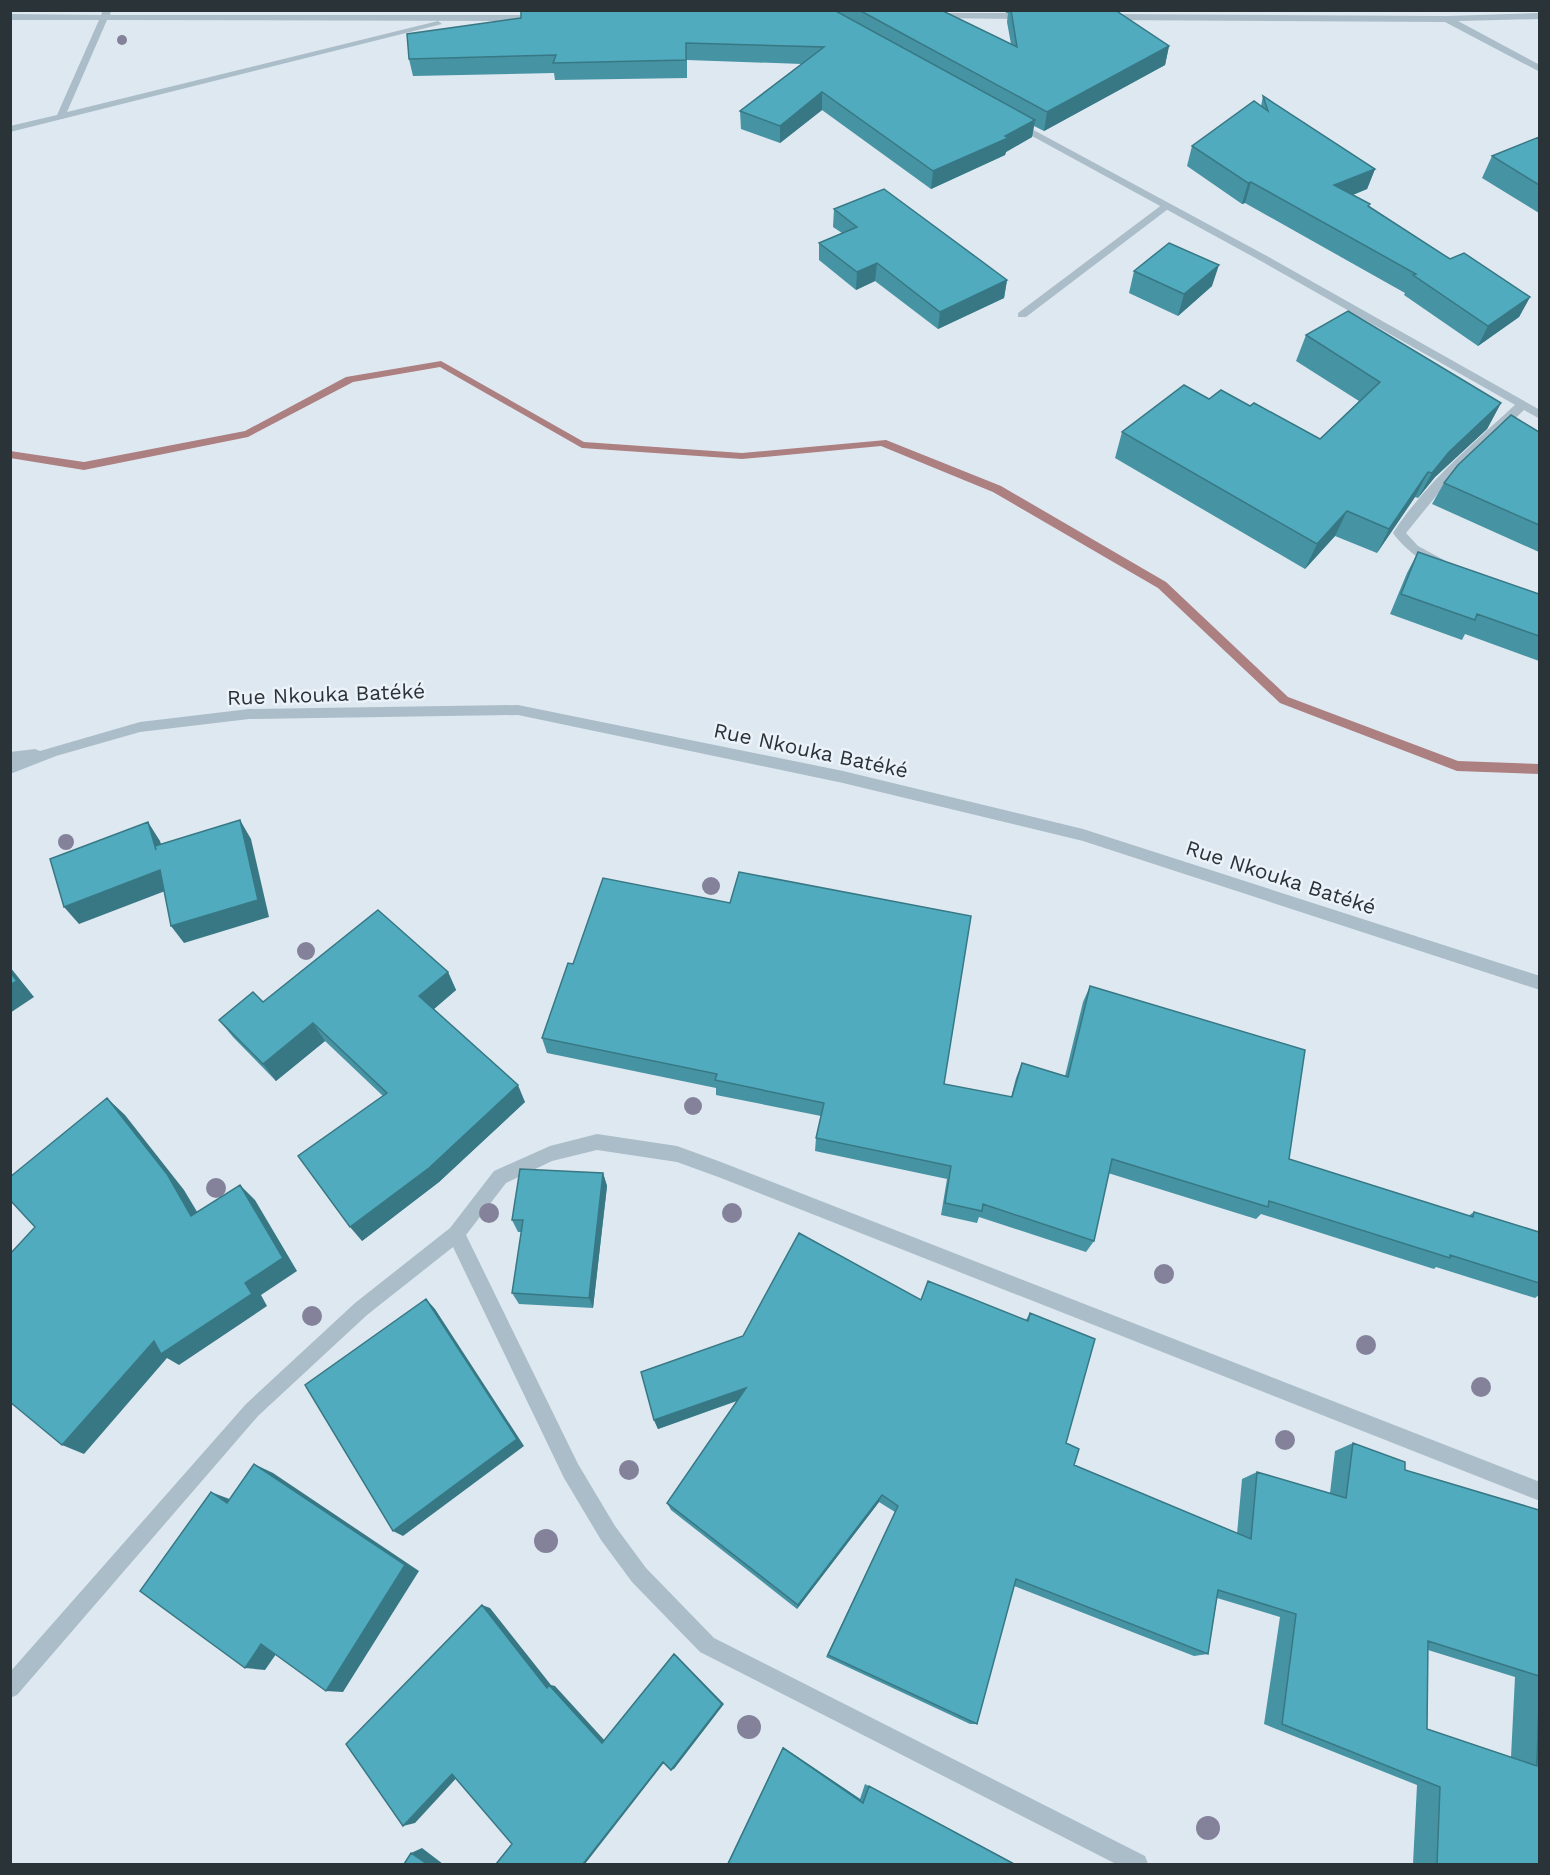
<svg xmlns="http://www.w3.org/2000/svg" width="1550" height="1875" viewBox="0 0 1550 1875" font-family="'Work Sans',sans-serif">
<rect width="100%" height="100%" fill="#dee8f1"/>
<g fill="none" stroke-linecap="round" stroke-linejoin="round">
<path fill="#ac7f81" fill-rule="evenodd" d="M441 361 584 442 742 453 886 440 1001 486 1166 582 1288 697 1458 761 1540 764V774L1457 771 1280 703 1158 588 993 492 881 446 742 459 582 448 440 367 353 382 248 437 84 470 10 458V451L84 462 245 431 346 377Z"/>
<path fill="#abbdc8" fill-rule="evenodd" d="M1163 204 1172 206 1026 317H1018V313Z
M1521 402 1527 406 1525 409 1445 485 1406 533 1418 546 1444 560 1446 563 1444 566C1428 570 1401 545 1393 533 1425 483 1474 443 1517 403Z"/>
<path fill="#abbdc8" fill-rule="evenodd" d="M103 10H111L110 15H541L545 18 541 21 107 20 67 112 438 21 442 24 10 132V126L57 115 99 20H10V14L101 15Z
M934 13H1027L1031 16 1027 19 931 18V14Z
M1540 13V19L1458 21 1540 65V72L1445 22 1105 20 1101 17 1105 14 1447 16Z
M1015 120 1267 256 1540 410V419L1259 260 1012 125 1010 123Z
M518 705 843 771 1083 829 1540 976V990L1083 841 843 783 518 715 249 719 140 732 56 756 10 774V763L13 762H10V752L35 749 40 751 140 722 249 709Z
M597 1134 677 1146 721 1162 1540 1482V1501L721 1178 677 1162 597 1150 552 1161 506 1183 466 1235 578 1464 615 1526 646 1568 714 1638 1145 1856 1148 1864H1116L700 1652 632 1582 601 1540 564 1478 453 1247 367 1315 258 1416 17 1695 10 1698V1672L246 1404 355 1303 450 1228 494 1171 550 1146Z"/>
</g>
<g fill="#84829a">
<circle cx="122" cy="40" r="5"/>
<circle cx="66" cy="842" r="8"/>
<circle cx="711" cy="886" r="9"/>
<circle cx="306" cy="951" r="9"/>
<circle cx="693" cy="1106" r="9"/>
<circle cx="216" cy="1188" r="10"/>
<circle cx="489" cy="1213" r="10"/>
<circle cx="732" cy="1213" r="10"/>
<circle cx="1164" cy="1274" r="10"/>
<circle cx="312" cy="1316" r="10"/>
<circle cx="1366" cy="1345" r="10"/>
<circle cx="1481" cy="1387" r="10"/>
<circle cx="1285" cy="1440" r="10"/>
<circle cx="629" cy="1470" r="10"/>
<circle cx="546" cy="1541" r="12"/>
<circle cx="749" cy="1727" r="12"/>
<circle cx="1208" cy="1828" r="12"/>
</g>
<path fill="#4593a3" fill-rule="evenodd" d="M37 10H72L71 12H38Z
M521 10H941L1011 44 1007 22 1008 13H1006L1005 10H1115L1169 46 1165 65 1044 131 1034 126 1032 137 1006 152 1005 155 931 189 822 110 780 143 741 129 740 111 802 64 687 60V78L555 80 554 73 413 76 409 59 521 18Z
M1263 96 1375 169 1367 189 1353 195 1369 207 1450 259 1530 297 1519 317 1478 346 1404 295 1405 293 1245 203 1242 204 1187 166 1192 146 1261 106Z
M1539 137V213L1482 178 1492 156Z
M834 209 1007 280 1004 298 938 329 875 281 856 290 819 260V243L842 233 833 227Z
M1134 271 1212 286 1178 316 1129 293Z
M1306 335 1501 403 1487 429 1435 477 1418 498 1415 497 1377 553 1335 536 1305 569 1115 458 1122 432 1250 406 1320 439 1359 401 1296 361Z
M1539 432V552L1432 504 1444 483Z
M1418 552 1539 594V661L1465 634 1462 640 1390 614 1407 573Z
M448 972 456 990 434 1009 525 1102 439 1182 362 1241 383 1096 325 1041 276 1081 233 1037 219 1020 263 1002Z
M1090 986 1289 1159 1468 1216 1474 1212 1539 1232V1295L1535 1298 1436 1267 1434 1269 1261 1214 1256 1219 1108 1173 1094 1241 1086 1252 979 1217 977 1223 941 1215 947 1179 815 1151 816 1138 821 1116 716 1095V1088L547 1053 542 1038 944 1084 1011 1097 1016 1078 1022 1063 1065 1076 1083 1002Z
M603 1173 607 1186 593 1308 519 1304 512 1293 522 1232H518L512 1220Z
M921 1300 1026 1320 1030 1313 1066 1443 1074 1465 1237 1534 1242 1479 1257 1472 1330 1493 1335 1451 1353 1443 1405 1470 1539 1510V1864H1413L1417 1785 1264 1724 1280 1617 1217 1598 1208 1654 1194 1656 1014 1586 977 1724H970L826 1657 895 1512 879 1502 797 1609 671 1510 667 1503 737 1401 658 1429 654 1420ZM1428 1650 1515 1677 1511 1757 1427 1729Z
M783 1747 860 1799 865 1784 1015 1864H727Z"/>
<path fill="#387885" d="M1169 46 1165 65 1044 131 1047 112Z
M822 92V110L780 143V126Z
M1035 120 1032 137 1006 152 1005 155 931 189 933 171 1005 136Z
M1375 169 1367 189 1327 205 1334 185Z
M1251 182 1245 203 1242 204 1248 183Z
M877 263 875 281 856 290 857 272Z
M1219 265 1212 286 1178 316 1184 294Z
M1007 280 1004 298 938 329 940 312Z
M1530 297 1519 317 1478 346 1488 326Z
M1501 403 1487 429 1435 477 1418 498 1432 473 1449 452Z
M1428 472 1415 497 1377 553 1389 529Z
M1347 511 1335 536 1305 569 1317 544Z
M240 820 251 839 269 917 184 943 171 926Z
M148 822 160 841 169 868 156 850Z
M160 870 173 888 79 924 64 907Z
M10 967 34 997 10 1013Z
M448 972 456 990 428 1014 419 996Z
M313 1023 325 1041 276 1081 263 1064Z
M518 1085 525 1102 439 1182 362 1241 350 1227Z
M107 1098 125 1115 184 1190 208 1230 191 1216Z
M603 1173 607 1186 593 1308 589 1298Z
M240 1185 255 1200 297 1271 261 1295 267 1306 179 1365 167 1358 84 1454 62 1445 154 1341 245 1283Z
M426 1299 435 1309 524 1446 403 1536 393 1531Z
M746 1388 747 1397 658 1429 654 1420Z
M254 1464 273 1473 419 1571 343 1692 326 1691Z
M211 1492 232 1500 227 1503Z
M882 1495 879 1502 797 1609 798 1605Z
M482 1605 490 1608 551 1685 555 1686 607 1743H602L547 1688Z
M261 1644 281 1647 265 1670 245 1668Z
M674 1654 677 1656 724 1704 674 1769 671 1770Z
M783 1747 860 1799 863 1803 783 1748Z
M666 1760 585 1864H583L663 1762Z
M462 1772 415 1823 403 1826 452 1774Z
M865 1784 1015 1864H1014Z
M422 1848 443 1864H427L411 1853Z"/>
<path fill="#50abbe" stroke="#387885" stroke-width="1.5" d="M521 10H834L1035 120 1005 136 1008 138 933 171 822 92 780 126 740 111 824 47 686 43V60L553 63 556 55 409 59 407 34 521 18Z
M859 10H941L1017 47 1011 10H1115L1169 46 1047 112Z
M1263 96 1375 169 1334 185 1370 204 1368 206 1450 259 1464 253 1530 297 1488 326 1413 275 1416 274 1251 182 1248 183 1192 146 1254 101 1268 111Z
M1539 137V185L1492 156Z
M884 189 1007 280 940 312 877 263 857 272 819 243 857 227 834 209Z
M1169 243 1219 265 1184 294 1134 271Z
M1348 311 1501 403 1449 452 1432 473 1428 472 1389 529 1347 511 1317 544 1122 432 1184 385 1209 399 1221 390 1250 406 1254 403 1320 439 1380 382 1306 335Z
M1511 415 1539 432V525L1444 483 1458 465Z
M1418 552 1539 594V636L1477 614 1475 620 1401 594Z
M240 820 258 900 171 926 160 870 64 907 50 859 148 822 156 850 155 846Z
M739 872 971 916 944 1084 1012 1097 1022 1063 1068 1077 1090 986 1305 1050 1289 1159 1473 1217 1474 1212 1539 1232V1283L1450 1255V1258L1269 1201 1268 1207 1112 1159 1094 1241 983 1204 982 1211 945 1203 951 1166 816 1138 824 1103 715 1080 717 1074 542 1038 568 963 573 964 603 878 730 903Z
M378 910 448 972 419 996 518 1085 429 1168 350 1227 298 1156 387 1093 313 1023 263 1064 219 1020 253 992 263 1002Z
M10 972 17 981 10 985Z
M107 1098 167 1174 191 1216 240 1185 283 1258 245 1283 252 1294 161 1354 154 1341 62 1445 10 1402V1254L35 1227 10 1200V1177Z
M520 1169 603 1173 589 1298 512 1293 523 1220H512Z
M799 1233 921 1300 928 1281 1028 1321 1030 1313 1095 1339 1066 1443 1079 1449 1074 1465 1251 1539 1257 1472 1346 1498 1353 1443 1405 1462V1470L1539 1510V1676L1428 1641 1427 1729 1537 1766 1539 1702V1864H1437L1440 1787 1282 1724 1296 1614 1218 1590 1208 1654 1016 1579 977 1724 828 1655 898 1506 882 1495 798 1605 667 1503 746 1388 654 1420 641 1372 743 1336Z
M426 1299 517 1439 393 1531 305 1385Z
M254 1464 405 1565 326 1691 261 1644 245 1668 140 1591 211 1492 227 1503Z
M482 1605 547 1688 549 1685 602 1743 674 1654 722 1704 671 1770 663 1762 583 1864H496L512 1844 452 1774 403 1826 346 1744Z
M783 1748 863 1803 869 1786 1014 1864H728Z
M411 1853 427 1864H404Z"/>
<g text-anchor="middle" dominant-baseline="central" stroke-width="5" stroke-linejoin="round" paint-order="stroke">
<g font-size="21" fill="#2a3337" stroke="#ebf2f9">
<text transform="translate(326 694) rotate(-2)">Rue Nkouka Batéké</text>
<text transform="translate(811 750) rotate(12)">Rue Nkouka Batéké</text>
<text transform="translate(1281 877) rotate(18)">Rue Nkouka Batéké</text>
</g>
</g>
<rect width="1550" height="1875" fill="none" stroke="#2a3337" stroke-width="24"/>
</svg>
